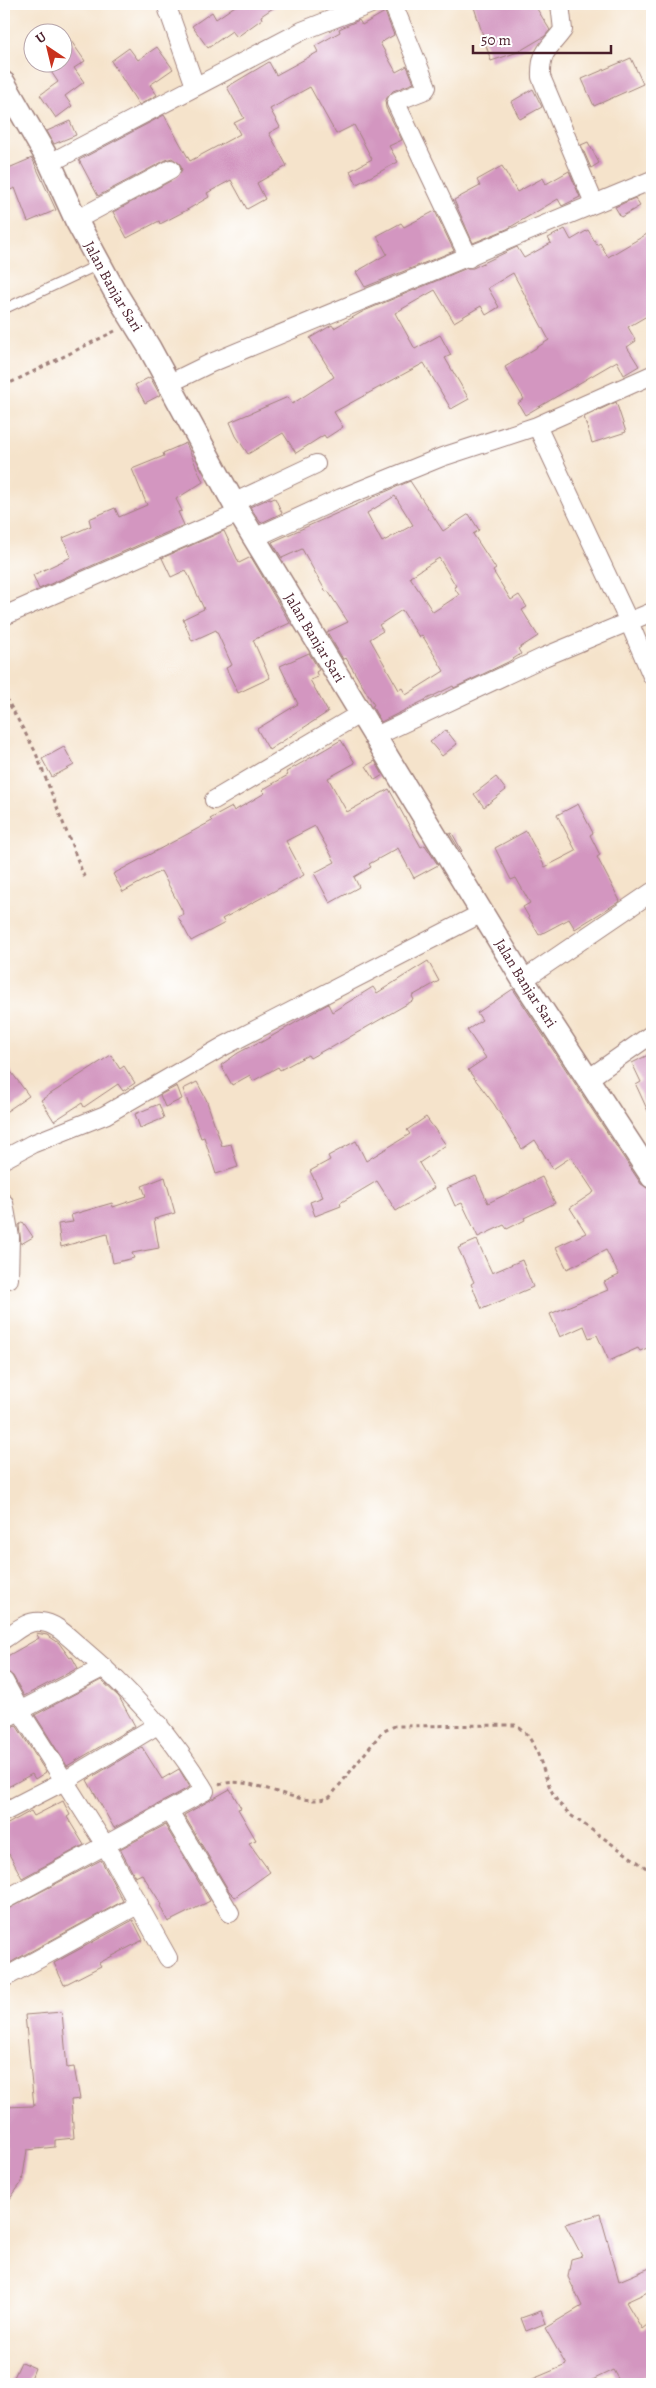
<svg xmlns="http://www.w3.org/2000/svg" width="656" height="2388" viewBox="0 0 656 2388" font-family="Alegreya,serif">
<rect width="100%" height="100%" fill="#fff"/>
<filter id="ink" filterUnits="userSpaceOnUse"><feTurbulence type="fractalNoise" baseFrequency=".02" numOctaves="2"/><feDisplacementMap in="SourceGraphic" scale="10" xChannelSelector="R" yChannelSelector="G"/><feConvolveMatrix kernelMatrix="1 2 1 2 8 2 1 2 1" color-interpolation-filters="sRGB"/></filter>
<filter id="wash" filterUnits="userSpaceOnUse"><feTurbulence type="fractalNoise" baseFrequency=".0096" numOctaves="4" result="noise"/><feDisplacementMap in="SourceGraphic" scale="20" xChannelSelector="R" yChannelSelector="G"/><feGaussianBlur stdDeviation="1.12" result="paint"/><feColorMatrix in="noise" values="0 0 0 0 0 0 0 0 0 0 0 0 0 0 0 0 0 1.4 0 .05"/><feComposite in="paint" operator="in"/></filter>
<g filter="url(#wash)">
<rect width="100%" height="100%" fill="#f5e3cb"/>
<g id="blocks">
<path fill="#d396c0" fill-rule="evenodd" d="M238 4H279L261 16 262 19 237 37 232 31 208 48 192 26 212 12 216 19Z
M473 4H534L550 30 545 36 518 52 491 61Z
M385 12 394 35 380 43 396 72 407 66 414 83 393 91 385 100 386 108 402 140 389 146 398 162 357 184 350 171 372 159 354 125 336 134 310 87 270 109 280 127 269 133 287 166 257 183 265 199 247 209 231 180 207 193 209 197 185 211 160 224 159 221 127 238 113 212 176 178 182 170 180 164 172 158 166 160 98 196 79 160 164 115 190 161 240 134 234 123 244 118 227 87 269 62 276 75 318 52 315 46 340 32 339 29 359 20 362 25Z
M62 28 85 61 74 68 84 82 65 96 72 106 56 118 40 95 58 82 48 67 54 62H62Z
M157 47 173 69 150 85 157 95 139 105 111 61 129 48 138 60Z
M631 58 643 84 594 106 582 79Z
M533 89 542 107 520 119 511 102Z
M70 121 76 135 54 144 47 131Z
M588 142 599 163 591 168 581 145Z
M32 158 56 210 28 222 15 188 8 191 4 182V170Z
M502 166 517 192 543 178 546 184 569 171 580 197 562 206 558 199 507 229 473 243 454 200 480 186 477 180Z
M635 198 640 206 621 217 615 207Z
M435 211 454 251 365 287 356 272 387 254 377 236 401 223 404 227Z
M565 229 571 240 588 230 597 245 600 243 608 257 652 231V313L628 327 636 341 627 347 639 366 624 375 617 361 525 415 518 403 524 399 505 367 549 340 513 273 488 288 499 307 486 315 481 306 454 322 435 290 395 313 415 349 440 335 451 355 445 358 469 399 451 409 424 363 334 412 343 427 326 438 324 435 296 453 283 433 248 454 236 436 230 422 288 397 292 404 334 377 310 338 332 325 334 328 364 311 467 268H473L517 247 524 258 551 243 548 238Z
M150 377 160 395 145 403 135 385Z
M616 402 626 432 592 443 584 417Z
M186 443 203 482 176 499 182 511 178 512 184 525 39 589 33 575 71 557 63 538 91 526 89 519 115 508 119 517 147 505 132 469 164 456 163 453Z
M410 481 443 531 469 514 479 530 473 534 496 569 493 571 511 600 519 595 527 607 522 610 538 636 518 649 521 654 508 662 454 688 453 686 381 722 372 706 374 705 346 658 343 659 327 632 348 622 328 591 326 592 302 549 282 558 272 542ZM395 496 413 525 382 542 367 513ZM439 558 456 586 454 587 459 595 433 612 410 577ZM402 610 419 637 422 635 444 671 406 695 402 688 399 690 370 639 383 631 379 625Z
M270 498V500L275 498 282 513 261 523 250 507Z
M224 531 239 563 251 557 290 623 253 640 270 678 238 693 226 668 232 665 216 630 192 641 183 619 204 609 186 570 171 577 162 558Z
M309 653 319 670 316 672 318 677 310 680 328 712 269 750 257 729 298 704 280 666Z
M446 730 457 744 442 756 430 742Z
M341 740 355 763 328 778 347 812 389 789 421 847 425 845 438 865 414 878 398 848 369 864 371 867 354 877 359 887 330 903 314 873 335 862 315 826 286 841 304 875 222 919 225 923 191 941 178 917 184 914 161 871 123 892 113 874 212 821 210 819 232 807 234 811 265 793 262 790 288 775 286 772Z
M64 747 74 765 52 777 42 759Z
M375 761 383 775 375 780 366 766Z
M496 777 506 790 484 807 474 794Z
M578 804 593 833 590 835 600 855 597 857 620 901 575 929 569 919 539 935 523 907 530 903 516 878 511 880 495 848 526 831 545 867 576 851 557 815Z
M452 833 462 851 461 852 450 834Z
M428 961 439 981 412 996 414 1000 329 1049 328 1048 310 1058 308 1055 280 1070 278 1067 253 1081 250 1075 232 1085 221 1065 238 1053 259 1042 260 1043 328 1004 332 1012 373 987 377 993Z
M513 989 641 1184 652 1190V1346L640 1351 638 1348 609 1361 597 1335 589 1338 584 1326 560 1337 550 1314 608 1290 604 1282 619 1275 606 1250 567 1269 556 1247 586 1233 570 1208 594 1192 571 1157 553 1169 535 1140 522 1149 494 1104 468 1070 486 1058 467 1030 482 1020 477 1013Z
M652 1053V1120L636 1085 641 1082 632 1063Z
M111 1055 120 1069 124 1066 135 1083 123 1091 118 1084 84 1107 82 1103 54 1121 41 1100Z
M4 1062 29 1096 4 1113Z
M197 1082 206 1099 222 1146 231 1144 238 1167 216 1174 204 1137 201 1138 183 1089Z
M177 1086 182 1099 165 1107 160 1095Z
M159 1104 164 1118 140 1128 135 1114Z
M426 1117 446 1145 419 1163 434 1188 396 1211 377 1181 340 1203 341 1206 315 1216 310 1202 323 1197 310 1171 330 1160 328 1156 356 1141 366 1161 410 1134 407 1130Z
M476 1176 488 1203 542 1177 555 1203 524 1218 525 1220 507 1229 504 1225 478 1237 462 1203 455 1206 447 1188Z
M165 1177 175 1213 154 1219 159 1248 132 1253 134 1258 113 1263 107 1234 61 1247 58 1224 73 1222 71 1215 112 1203 113 1207 146 1196 142 1186Z
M23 1222 33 1237 21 1244 19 1225Z
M477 1240 492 1273 522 1260 533 1287 482 1309 471 1284 474 1282 458 1248Z
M36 1633 47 1635 59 1643 70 1658 72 1657 78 1668 24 1696 13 1676 4 1670V1658L39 1638Z
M101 1680 119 1697 135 1726 67 1766 35 1715Z
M16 1725 46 1772 35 1779 32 1774 4 1789V1730Z
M142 1747 162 1779 179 1769 190 1787 114 1828 87 1780Z
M230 1789 241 1808 238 1809 256 1840 249 1843 270 1872 235 1897 229 1891 184 1815Z
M63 1801 70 1815 67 1817 84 1845 22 1878 9 1854 4 1857V1826L31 1811 34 1816Z
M165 1825 210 1901 168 1922 160 1906 162 1905 142 1874 135 1877 120 1849Z
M101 1860 123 1901 4 1966V1911Z
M133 1920 143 1940 99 1963 101 1966 64 1985 54 1963Z
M62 2012 67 2068 74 2067 80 2099 71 2100 74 2138 55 2140V2147L27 2150 22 2182 4 2207 7 2125H4V2107L34 2106 25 2015Z
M600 2214 619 2281 652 2267V2290L626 2302 642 2329 652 2321V2372L631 2384H621L613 2370 584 2384H521L566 2365 545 2328 582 2306 568 2277 571 2259 582 2256 565 2224Z
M541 2311 546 2323 526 2331 521 2318Z
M21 2362 35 2368 29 2384H11Z"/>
</g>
</g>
<g filter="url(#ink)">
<use href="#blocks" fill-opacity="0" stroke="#a0817b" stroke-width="1"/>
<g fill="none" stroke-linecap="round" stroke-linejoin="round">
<g stroke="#a0817b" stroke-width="11">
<path id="service" d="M4 309 100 264"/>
</g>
<g stroke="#a0817b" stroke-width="20">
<path id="minor" d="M166 4 195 86
M393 4 427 87 425 90 397 101 396 103 469 258
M560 4 563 30C549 49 540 51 541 77L594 203
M50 163 302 31 371 4
M76 220 171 169
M168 384 211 363 652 180
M537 426 629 622 652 676
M233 503 316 464
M254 538 341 498 442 457 537 426 652 375
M4 616 239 513
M376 736 544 657 652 612
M214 800 361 713
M523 980 652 892
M588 1079 652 1034
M4 1159 32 1144 105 1115 224 1046 482 913
M4 1203 10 1237 9 1279
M4 1639C15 1632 27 1620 41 1622 56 1623 68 1637 79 1646 129 1688 172 1735 205 1791L4 1900
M4 1681 20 1711 105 1845 168 1958
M4 1719 104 1667
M169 1811 230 1913
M4 1812 66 1780 159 1724
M4 1978 139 1904"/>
</g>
<g stroke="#a0817b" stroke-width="25">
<g id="tertiary">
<path id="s1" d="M4 83 50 163 76 220 114 290 149 347 239 513 523 980 652 1177"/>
</g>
</g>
<path stroke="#a0817b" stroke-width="3" stroke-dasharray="4 4" stroke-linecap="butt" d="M4 386 115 331
M4 682 6 698 4 699
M6 698 35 751 85 879
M219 1785C251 1772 300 1811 330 1797L382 1732 395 1726 515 1725C542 1740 541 1779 558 1802 561 1806 566 1810 569 1814L652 1872"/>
<use href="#service" stroke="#fff" stroke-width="9"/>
<use href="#minor" stroke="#fff" stroke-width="18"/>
<use href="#tertiary" stroke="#fff" stroke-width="22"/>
</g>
</g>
<g text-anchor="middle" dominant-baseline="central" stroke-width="4.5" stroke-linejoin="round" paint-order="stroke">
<g font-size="15" fill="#4a1f2b" stroke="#fff">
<text stroke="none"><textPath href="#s1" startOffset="231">Jalan Banjar Sari</textPath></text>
<text stroke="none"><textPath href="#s1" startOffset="636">Jalan Banjar Sari</textPath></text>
<text stroke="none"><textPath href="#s1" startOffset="1041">Jalan Banjar Sari</textPath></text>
</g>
</g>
<rect width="656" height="2388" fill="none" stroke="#fff" stroke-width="20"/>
<g transform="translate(48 48) rotate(325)"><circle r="24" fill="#ffffff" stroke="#b7a5aa"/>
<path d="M0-4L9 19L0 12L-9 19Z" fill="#c8321e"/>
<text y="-8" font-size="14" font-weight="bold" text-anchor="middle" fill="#4a1f2b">U</text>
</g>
<path d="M473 45v8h138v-8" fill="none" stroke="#4a1f2b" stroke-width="2.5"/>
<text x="481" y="45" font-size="15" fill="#4a1f2b" stroke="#ffffff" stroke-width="4" paint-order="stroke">50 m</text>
</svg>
